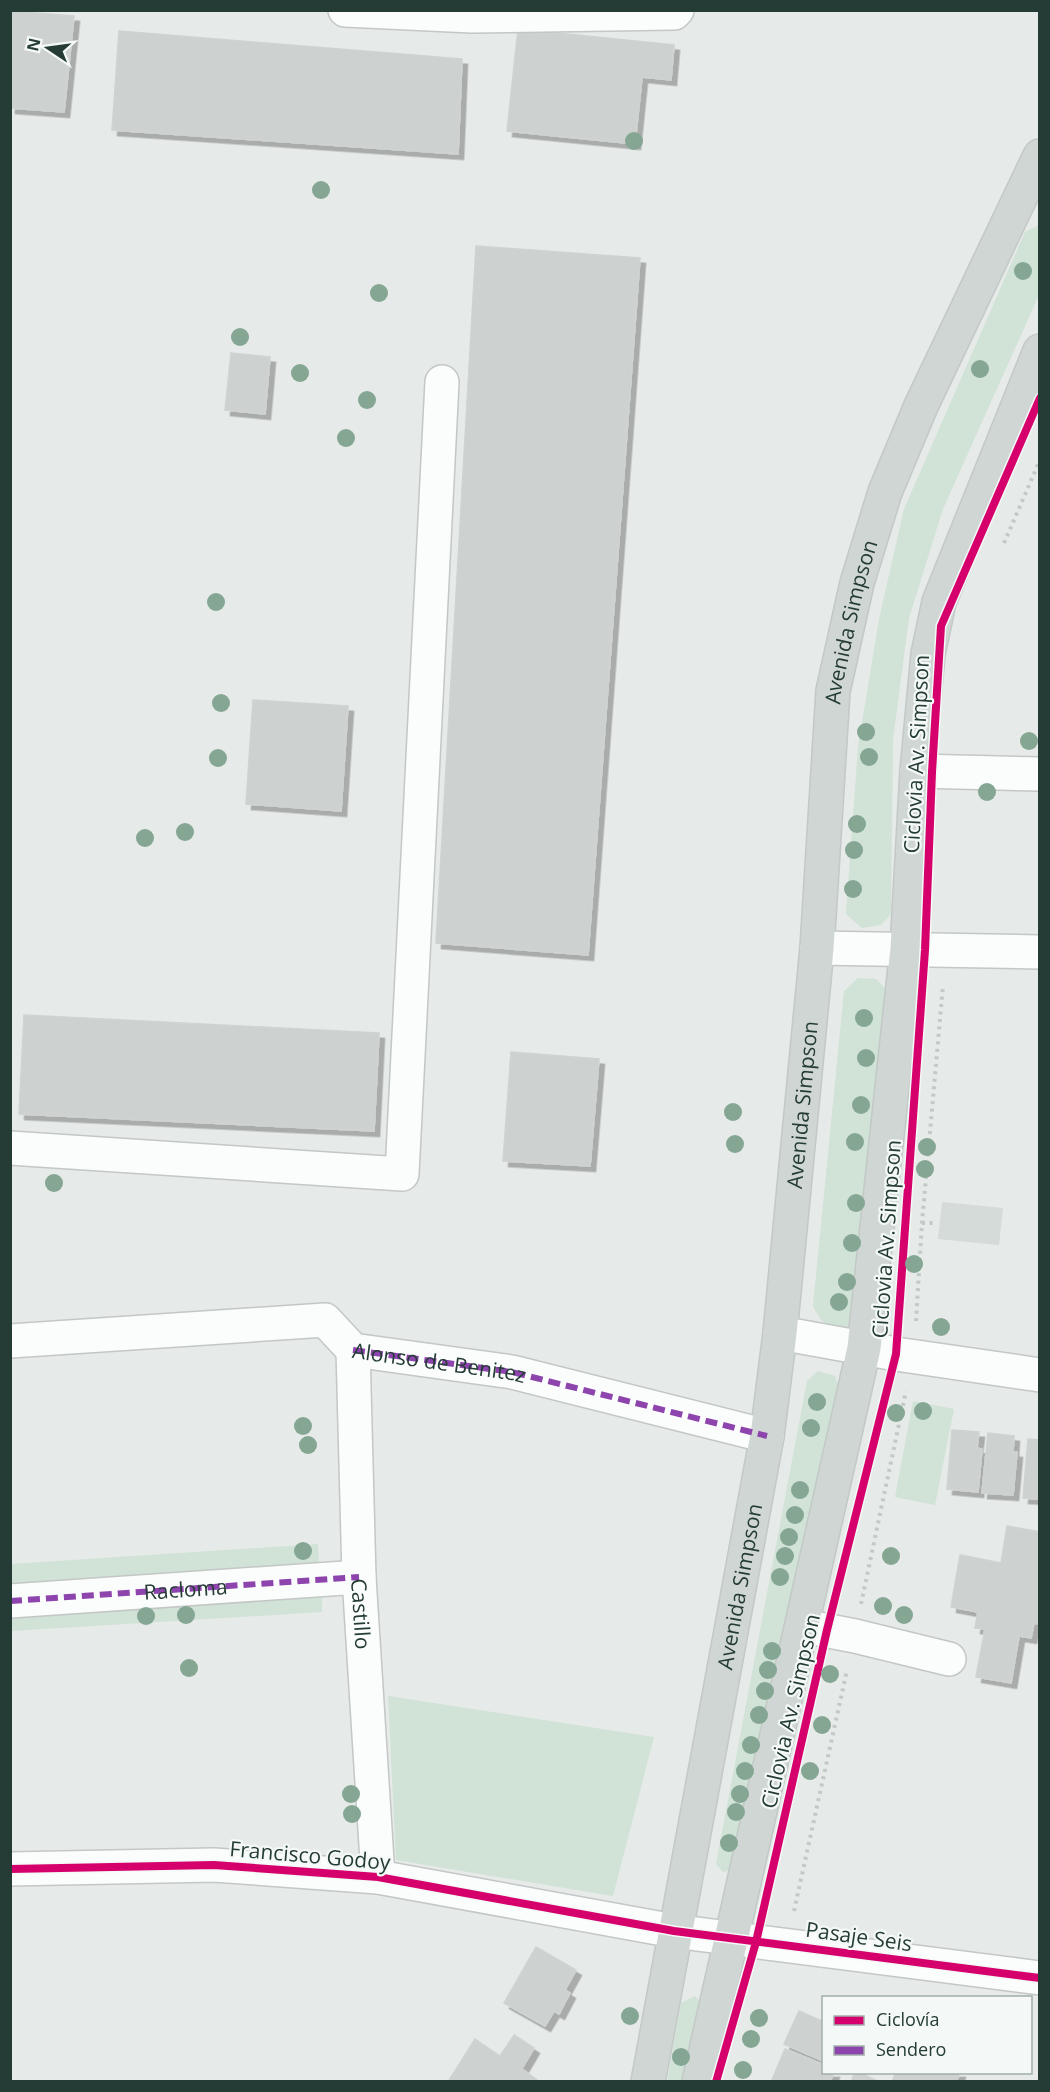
<svg xmlns="http://www.w3.org/2000/svg" width="1050" height="2092" viewBox="0 0 1050 2092" font-family="'Open Sans',sans-serif">
<defs>
<filter id="shadow"><feDropShadow dx="5.5" dy="5.5" stdDeviation="0" flood-color="#0004"/></filter>
</defs>
<rect width="100%" height="100%" fill="#e6eae8"/>
<path fill="#d4dbd8" d="M942 1202 1003 1208 999 1245 938 1239Z"/>
<path fill="#d1e2d6" d="M1037 226 1040 227 1039 295 943 509 909 618 893 740 891 914 881 925 862 928 846 914 858 747 879 619 904 509 1025 232Z
M858 978 876 979 888 991 854 1327C830 1329 824 1328 813 1306L844 991Z
M818 1371 835 1376 838 1386 732 1870 723 1872 716 1864 807 1381Z
M913 1401 954 1409 935 1505 895 1497Z
M318 1544 319 1568 11 1587V1564Z
M322 1592V1612L11 1631V1611Z
M388 1696 654 1737 613 1896 396 1860Z
M695 1996 706 2009 691 2081 667 2082 681 2003Z"/>
<path fill="#cdd1d0" stroke="#cfd3d1" stroke-width="1.5" filter="url(#shadow)" d="M10 11 74 16 64 112 10 108Z
M518 29 674 45 671 80 642 77 635 144 507 131Z
M119 31 462 59 458 154 112 130Z
M476 246 640 258 588 955 436 943Z
M231 353 270 357 265 414 225 410Z
M253 700 348 706 341 811 246 804Z
M24 1015 379 1033 374 1131 19 1114Z
M511 1052 599 1059 590 1166 503 1161Z
M952 1430 979 1432 977 1448 982 1449 978 1492 947 1489Z
M988 1433 1014 1436 1013 1452H1017L1013 1495 982 1493Z
M1028 1439 1040 1440V1499L1023 1498Z
M1007 1526 1040 1532V1624L1034 1623 1031 1638 1019 1636 1011 1683 976 1677 985 1629 975 1628 978 1612 951 1607 960 1555 1001 1563Z
M536 1947 576 1970 565 1990 570 1993 559 2014 554 2011 545 2026 504 2003Z
M799 2011 824 2022V2061L784 2044Z
M514 2035 534 2048 514 2082H448L475 2039 500 2056Z
M785 2049 824 2065V2072H834L830 2082H771Z
M522 2069 540 2082H514Z
M855 2072H858L880 2082H851Z
M896 2072H902L923 2082H892Z
M902 2072H960L956 2082H923Z"/>
<g fill="none" stroke-linecap="round" stroke-linejoin="round">
<g stroke="#c3c7c5" stroke-width="36">
<g id="minor">
<path d="M345 10 472 16 674 13 677 10"/>
<path d="M917 771 1040 774"/>
<path d="M817 948 1040 952"/>
<path d="M10 1148 402 1174 442 382"/>
<path d="M780 1333 896 1354 1040 1375"/>
<path id="s1" d="M10 1341 325 1320 353 1350 512 1372 767 1436"/>
<path id="s2" d="M353 1350 359 1577 378 1877"/>
<path d="M10 1601 359 1577"/>
<path d="M803 1626 855 1636 949 1659"/>
<path d="M10 1869 214 1865 378 1877 674 1931 1040 1978"/>
</g>
</g>
<g stroke="#c2c9c7" stroke-width="36">
<g id="major">
<path id="s3" d="M648 2082 767 1436 780 1333 817 948 833 691 857 583 885 492 921 406 1040 156"/>
<path d="M699 2082 864 1348 907 949 917 771 928 654 939 602 1040 351"/>
</g>
</g>
<path stroke="#c2cac6" stroke-width="4" stroke-dasharray="3 4.5" stroke-linecap="butt" d="M1004 543 1040 460
M922 1223H936
M916 1321 922 1223 943 985
M861 1604 906 1391
M794 1911 847 1670"/>
<use href="#minor" stroke="#fbfcfc" stroke-width="33"/>
<use href="#major" stroke="#cfd6d4" stroke-width="33"/>
<g stroke="#8e44ad" stroke-width="6" stroke-dasharray="12 6" stroke-linecap="butt">
<path d="M353 1350 512 1372 767 1436"/>
<path id="s4" d="M10 1601 359 1577"/>
</g>
<g stroke="#f4f9f7" stroke-width="11">
<path id="cycleway" d="M10 1869 214 1865 378 1877 674 1931 1040 1978
M716 2082 756 1942 827 1630 896 1354 925 950 932 772 941 626 1040 398"/>
</g>
<use href="#cycleway" stroke="#d6006c" stroke-width="8"/>
</g>
<g fill="#84a692">
<circle cx="634" cy="141" r="9"/>
<circle cx="321" cy="190" r="9"/>
<circle cx="1023" cy="271" r="9"/>
<circle cx="379" cy="293" r="9"/>
<circle cx="240" cy="337" r="9"/>
<circle cx="980" cy="369" r="9"/>
<circle cx="300" cy="373" r="9"/>
<circle cx="367" cy="400" r="9"/>
<circle cx="346" cy="438" r="9"/>
<circle cx="216" cy="602" r="9"/>
<circle cx="221" cy="703" r="9"/>
<circle cx="866" cy="732" r="9"/>
<circle cx="1029" cy="741" r="9"/>
<circle cx="869" cy="757" r="9"/>
<circle cx="218" cy="758" r="9"/>
<circle cx="987" cy="792" r="9"/>
<circle cx="857" cy="824" r="9"/>
<circle cx="185" cy="832" r="9"/>
<circle cx="145" cy="838" r="9"/>
<circle cx="854" cy="850" r="9"/>
<circle cx="853" cy="889" r="9"/>
<circle cx="864" cy="1018" r="9"/>
<circle cx="866" cy="1058" r="9"/>
<circle cx="861" cy="1105" r="9"/>
<circle cx="733" cy="1112" r="9"/>
<circle cx="855" cy="1142" r="9"/>
<circle cx="735" cy="1144" r="9"/>
<circle cx="927" cy="1147" r="9"/>
<circle cx="925" cy="1169" r="9"/>
<circle cx="54" cy="1183" r="9"/>
<circle cx="856" cy="1203" r="9"/>
<circle cx="852" cy="1243" r="9"/>
<circle cx="914" cy="1264" r="9"/>
<circle cx="847" cy="1282" r="9"/>
<circle cx="839" cy="1302" r="9"/>
<circle cx="941" cy="1327" r="9"/>
<circle cx="817" cy="1402" r="9"/>
<circle cx="923" cy="1411" r="9"/>
<circle cx="896" cy="1413" r="9"/>
<circle cx="303" cy="1426" r="9"/>
<circle cx="811" cy="1428" r="9"/>
<circle cx="308" cy="1445" r="9"/>
<circle cx="800" cy="1490" r="9"/>
<circle cx="795" cy="1515" r="9"/>
<circle cx="789" cy="1537" r="9"/>
<circle cx="303" cy="1551" r="9"/>
<circle cx="785" cy="1556" r="9"/>
<circle cx="891" cy="1556" r="9"/>
<circle cx="780" cy="1577" r="9"/>
<circle cx="883" cy="1606" r="9"/>
<circle cx="186" cy="1615" r="9"/>
<circle cx="904" cy="1615" r="9"/>
<circle cx="146" cy="1616" r="9"/>
<circle cx="772" cy="1651" r="9"/>
<circle cx="189" cy="1668" r="9"/>
<circle cx="768" cy="1670" r="9"/>
<circle cx="830" cy="1674" r="9"/>
<circle cx="765" cy="1691" r="9"/>
<circle cx="759" cy="1715" r="9"/>
<circle cx="822" cy="1725" r="9"/>
<circle cx="751" cy="1745" r="9"/>
<circle cx="745" cy="1771" r="9"/>
<circle cx="810" cy="1771" r="9"/>
<circle cx="351" cy="1794" r="9"/>
<circle cx="740" cy="1794" r="9"/>
<circle cx="736" cy="1812" r="9"/>
<circle cx="352" cy="1814" r="9"/>
<circle cx="729" cy="1843" r="9"/>
<circle cx="630" cy="2016" r="9"/>
<circle cx="759" cy="2018" r="9"/>
<circle cx="751" cy="2039" r="9"/>
<circle cx="681" cy="2057" r="9"/>
<circle cx="743" cy="2070" r="9"/>
</g>
<g text-anchor="middle" dominant-baseline="central" stroke-width="4.5" stroke-linejoin="round" paint-order="stroke">
<g font-size="21" fill="#253c36" stroke="#f4f9f7">
<text stroke="none"><textPath href="#s3" startOffset="1476">Avenida Simpson</textPath></text>
<text transform="translate(916 754) rotate(-87)">Ciclovia Av. Simpson</text>
<text stroke="none"><textPath href="#s3" startOffset="990">Avenida Simpson</textPath></text>
<text transform="translate(886 1239) rotate(-86)">Ciclovia Av. Simpson</text>
<text stroke="none"><textPath href="#s1" startOffset="444">Alonso de Benitez</textPath></text>
<text stroke="none"><textPath href="#s3" startOffset="504">Avenida Simpson</textPath></text>
<text stroke="none"><textPath href="#s4" startOffset="176">Racloma</textPath></text>
<text stroke="none"><textPath href="#s2" startOffset="264">Castillo</textPath></text>
<text transform="translate(790 1711) rotate(-77)">Ciclovia Av. Simpson</text>
<text transform="translate(310 1855) rotate(5)">Francisco Godoy</text>
<text transform="translate(859 1936) rotate(8)">Pasaje Seis</text>
</g>
</g>
<rect width="1050" height="2092" fill="none" stroke="#253c36" stroke-width="24"/>
<rect x="822" y="1996" width="210" height="78" fill="#f4f9f7" stroke="#a1adaa" stroke-width="1.5"/>
<rect x="834" y="2016" width="30" height="9" fill="#d6006c" stroke="#a1adaa" stroke-width="1.5"/>
<text x="876" y="2026" font-size="18" fill="#253c36">Ciclovía</text>
<rect x="834" y="2046" width="30" height="9" fill="#8e44ad" stroke="#a1adaa" stroke-width="1.5"/>
<text x="876" y="2056" font-size="18" fill="#253c36">Sendero</text>
<g transform="translate(48 48) rotate(283)" stroke="#f4f9f7" stroke-width="4.5" paint-order="stroke">
<path d="M0-4.5L10 22L0 15L-10 22Z" fill="#253c36"/>
<text y="-9" font-size="16" font-weight="bold" text-anchor="middle" fill="#253c36">N</text>
</g>
</svg>
